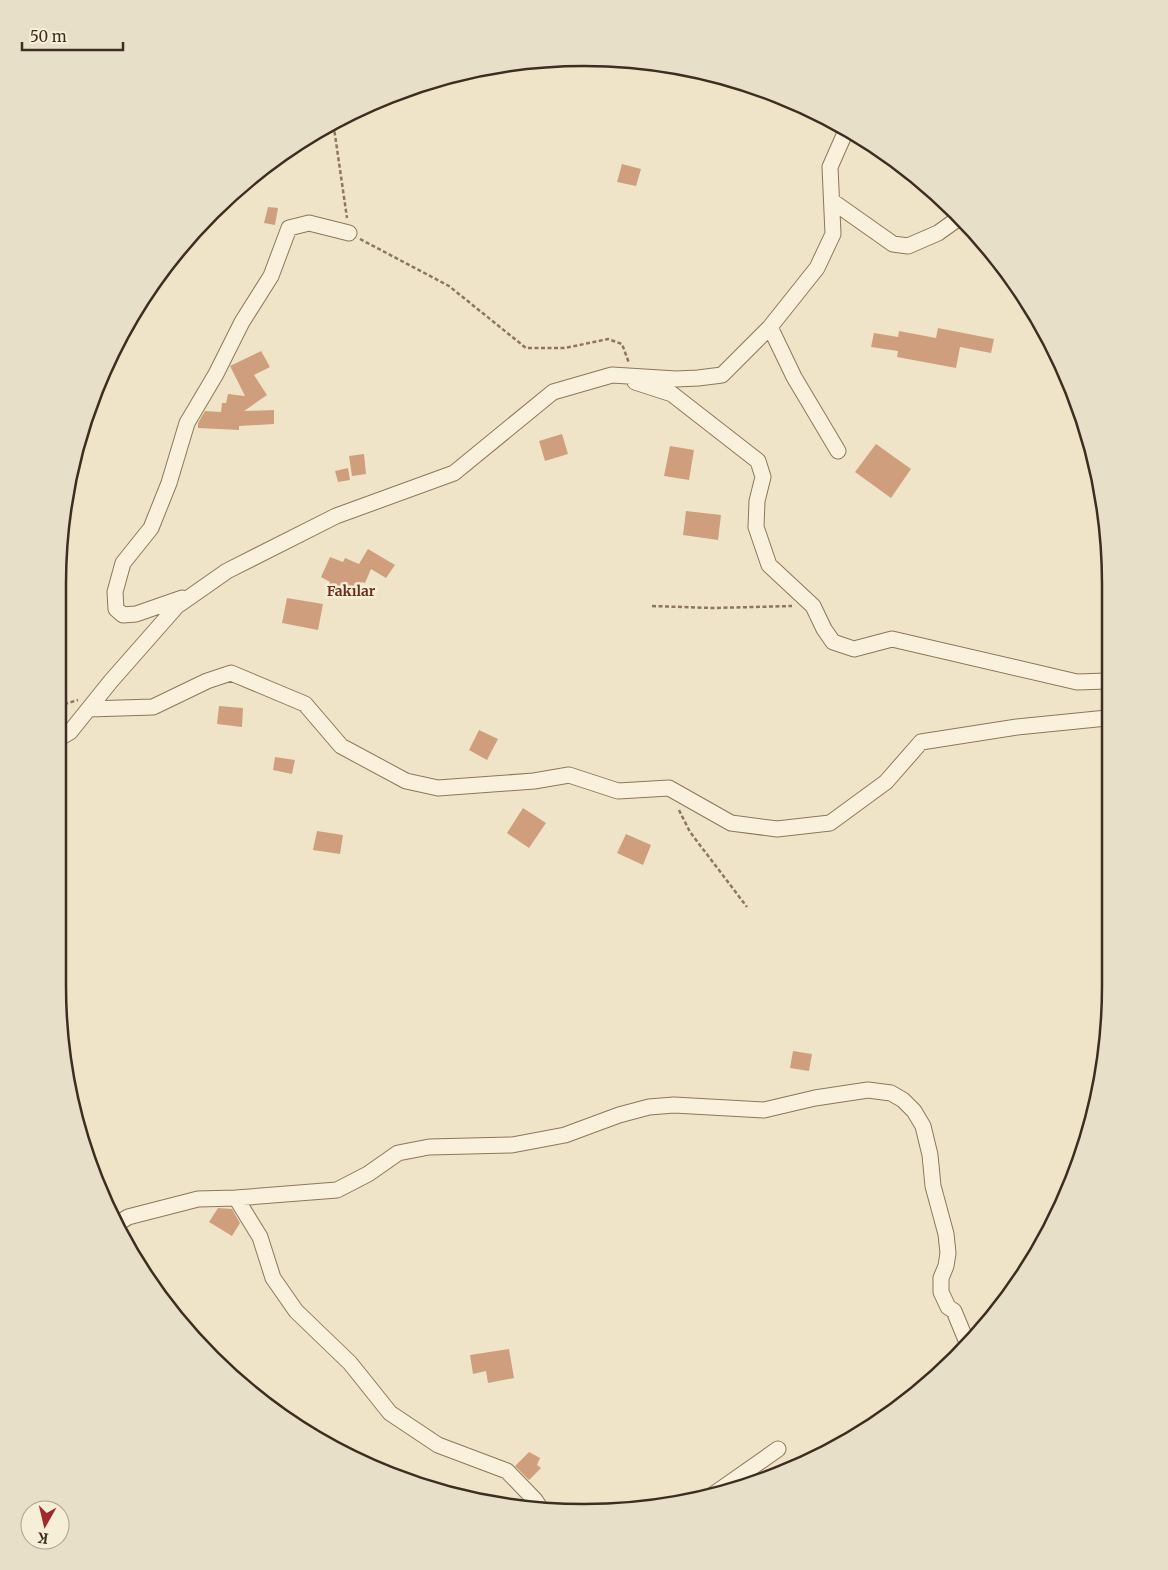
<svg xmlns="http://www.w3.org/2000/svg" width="1168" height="1570" viewBox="0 0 1168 1570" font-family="Merriweather,serif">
<rect width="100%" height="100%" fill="#f0e4c8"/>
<path fill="#cf9f7d" d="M622 164 641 169 636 186 617 182Z
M268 207 278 208 275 225 264 223Z
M938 328 994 339 991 353 960 347 956 368 897 357 898 351 871 347 874 333 898 337 899 331 936 338Z
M261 351 270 367 254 375 267 395 244 411 274 410V424L239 426V430L198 428V423L205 411 221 412 222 403H226L228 394 245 396 230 366Z
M562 434 568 454 545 461 539 441Z
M876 444 911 469 891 498 855 472Z
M670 446 694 450 689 480 664 476Z
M364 454 366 474 352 476 349 456Z
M348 468 350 480 338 482 335 471Z
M686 511 721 515 718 540 683 535Z
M368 549 395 565 386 578 371 569 365 583 362 582 355 597 329 585 330 582 321 577 330 557 343 562 345 558 359 564Z
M287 598 323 604 318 630 282 623Z
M219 706 243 708 242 727 217 724Z
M479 730 498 739 487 760 469 750Z
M275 757 295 760 292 774 273 770Z
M523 808 546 823 529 848 507 833Z
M317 831 343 835 340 854 313 850Z
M626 834 651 845 643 865 617 853Z
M793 1051 812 1054 809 1071 790 1068Z
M218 1208 232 1209 240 1223 232 1236 209 1222Z
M509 1349 514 1378 488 1383 486 1371 473 1374 470 1355Z
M529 1452 540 1458 537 1465 541 1468 529 1480 515 1466Z"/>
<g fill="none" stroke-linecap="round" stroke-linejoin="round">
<g stroke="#8d765c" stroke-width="17">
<path id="minor" d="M832 201 893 244 908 246 938 233 959 218
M770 327 794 377 838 451
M635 382 672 394 758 461 763 477 757 501 756 527 769 565 813 606 824 629 833 642 854 649 892 639 1077 682 1107 681
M182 598 136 614 123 615 116 609 115 592 123 563 151 528 169 483 187 423 216 374 242 322 271 276 289 228 309 223 349 233
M89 709 153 707 207 681 231 673 305 704 341 746 406 781 438 788 534 781 569 775 618 791 669 788 731 823 777 829 830 823 886 782 921 742 1017 727 1107 718
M58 739 70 732 111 681 177 606 227 571 336 516 454 473 553 392 612 375 676 379 698 378 722 375 770 327 817 268 833 234 830 167 845 133 849 129
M236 1198 337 1190 368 1174 398 1153 429 1147 512 1145 565 1135 619 1115 649 1107 674 1105 764 1110 815 1098 868 1090 891 1093 903 1100 914 1111 923 1126 930 1155 933 1186 946 1234 948 1253 946 1266 941 1278V1292L948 1307 954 1311 968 1345
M117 1224 128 1217 198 1199 236 1198 260 1237 273 1278 296 1311 350 1363 390 1413 438 1445 507 1471 535 1500 539 1506
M714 1494 778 1449"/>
</g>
<path stroke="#8d765c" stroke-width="2.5" stroke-dasharray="4 2.5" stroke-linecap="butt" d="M339 120 334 128 347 218
M360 239 449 286 526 348H565L608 339 622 344 629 363
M652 606 712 608 792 606
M58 706 78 700
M679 810 690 832 747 907"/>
<use href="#minor" stroke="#faf1dc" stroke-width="15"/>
</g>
<g text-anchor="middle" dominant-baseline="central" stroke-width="5" stroke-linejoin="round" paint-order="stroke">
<g font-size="14" font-weight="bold" fill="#6b2e1e" stroke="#f7eed8">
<text x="351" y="591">Fakılar</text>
</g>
</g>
<path d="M0 0H1168V1570H0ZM584 66H584A518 518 0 0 1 1102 584V986A518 518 0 0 1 584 1504H584A518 518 0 0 1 66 986V584A518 518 0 0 1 584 66Z" fill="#e8dfc9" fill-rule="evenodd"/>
<path fill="none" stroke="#3d2e20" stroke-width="2.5" d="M584 66H584A518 518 0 0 1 1102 584V986A518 518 0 0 1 584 1504H584A518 518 0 0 1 66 986V584A518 518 0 0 1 584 66Z"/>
<g transform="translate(45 1525) rotate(188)"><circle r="24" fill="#f7eed8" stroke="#ada18e"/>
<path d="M0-4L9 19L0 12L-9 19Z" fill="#9e2a2b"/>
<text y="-8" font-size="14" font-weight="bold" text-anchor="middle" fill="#3d2e20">K</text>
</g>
<path d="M22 42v8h101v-8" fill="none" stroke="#3d2e20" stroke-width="2.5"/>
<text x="30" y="42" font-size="15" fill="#3d2e20" stroke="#f7eed8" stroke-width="4" paint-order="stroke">50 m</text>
</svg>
